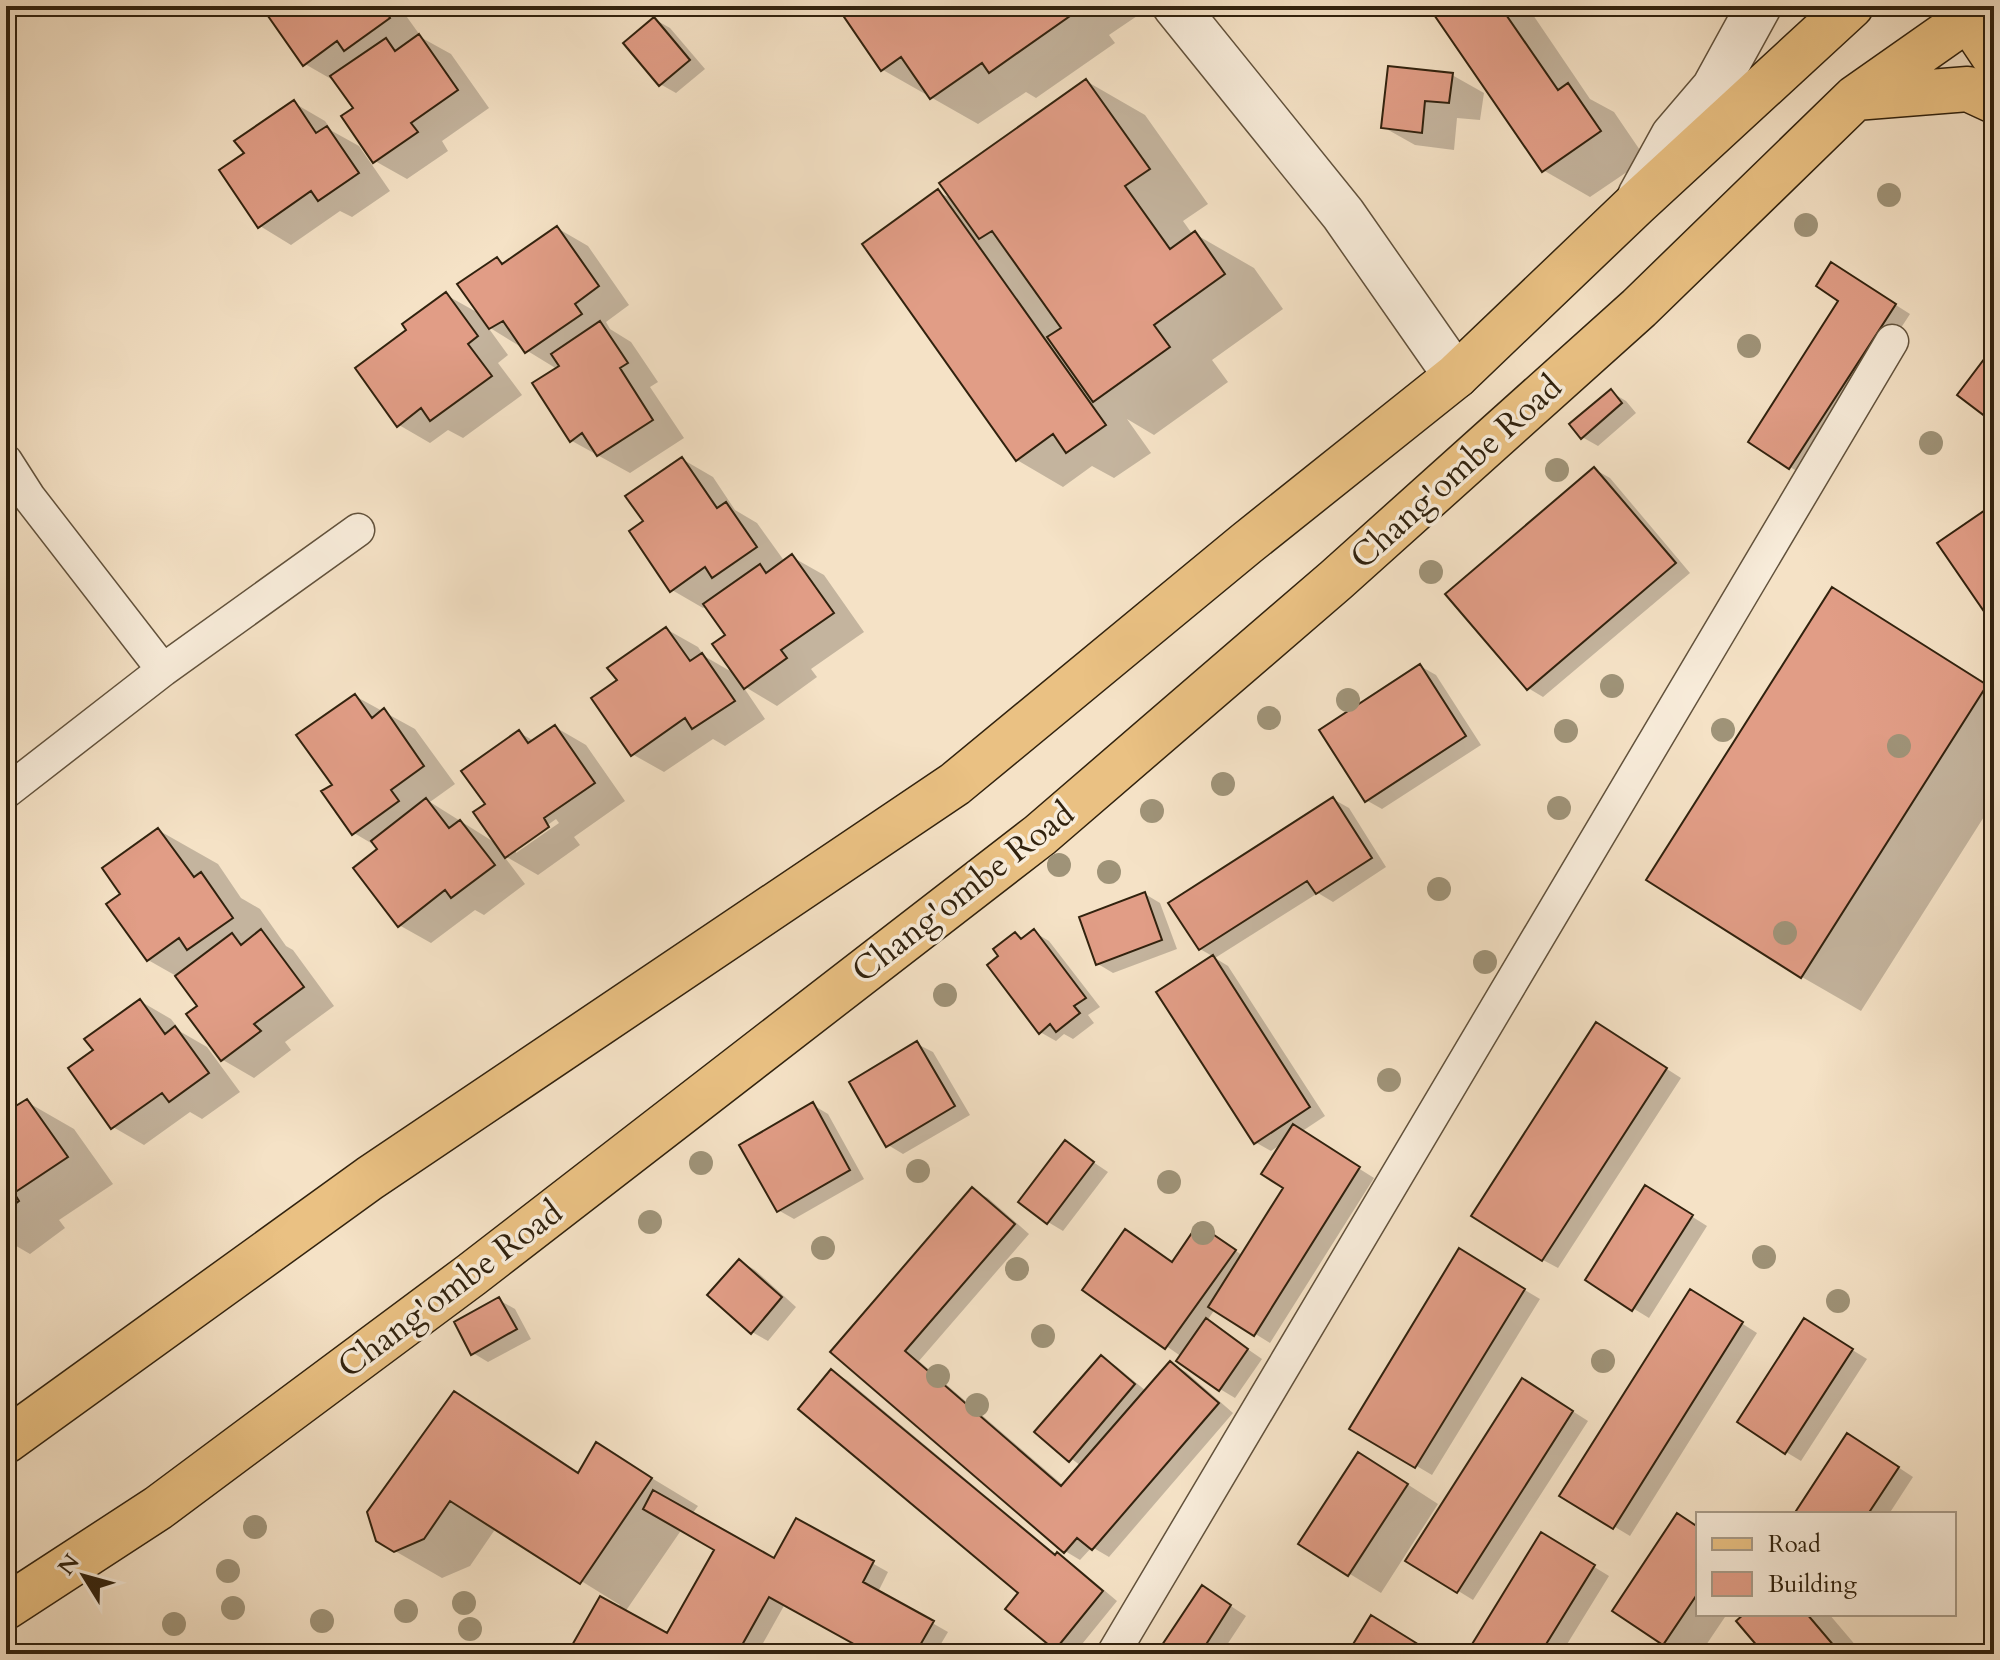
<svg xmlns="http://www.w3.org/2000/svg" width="2000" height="1660" viewBox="0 0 2000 1660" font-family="Cardo,serif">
<rect width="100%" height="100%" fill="#f5e2c6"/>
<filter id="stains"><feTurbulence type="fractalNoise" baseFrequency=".0025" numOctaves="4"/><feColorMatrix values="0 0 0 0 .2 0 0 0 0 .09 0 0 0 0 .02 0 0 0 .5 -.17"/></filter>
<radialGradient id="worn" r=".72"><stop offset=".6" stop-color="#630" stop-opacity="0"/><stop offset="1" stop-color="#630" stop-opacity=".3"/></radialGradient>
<path fill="#0003" fill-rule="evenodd" d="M264 6H399L422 38 451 54 489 108 442 141 448 151 407 179 375 161 355 109 338 83 305 64Z
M844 6H1139L1143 12 1109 35 1115 43 1036 98 1026 92 978 124 883 70 841 8Z
M1430 6H1527L1590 99 1614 112 1646 159 1590 197 1543 170Z
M654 19 670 28 705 69 676 93 660 84Z
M1452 75 1484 93 1480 120 1457 118 1454 150 1415 145 1383 127Z
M1086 81 1145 115 1208 204 1183 221 1193 235 1195 234 1254 268 1283 309 1212 360 1228 382 1154 435 1127 419 1151 453 1114 478 1092 466 1063 487 1017 460 938 192 954 200Z
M294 103 325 121 332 131 359 146 390 191 352 217 340 211 291 245 260 226 247 154Z
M557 228 588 246 629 305 606 322 610 329 631 342 658 382 650 387 684 438 630 473 572 441 557 369 487 326 508 355 498 363 522 395 463 438 448 430 430 443 399 425 409 330 446 295 482 315 497 259 506 264Z
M1847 274 1910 314 1805 476 1790 467Z
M1611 392 1626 401 1636 413 1598 446 1582 437Z
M682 459 713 477 735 510 757 523 785 562 792 557 824 575 864 632 811 669 817 677 777 706 742 685 765 719 725 746 713 739 664 772 632 754 620 681 666 629 698 647 704 656 737 675 728 635 707 606 703 608 672 590 646 522Z
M1594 469 1610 478 1690 573 1543 697 1528 688Z
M1832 589 1994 688V801L1861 1011 1802 977 1649 879Z
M1420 666 1436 675 1481 745 1382 809 1366 800Z
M355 696 415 729 455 784 430 802 497 844 487 805 520 733 534 741 555 727 586 745 625 801 574 837 580 845 538 875 503 855 525 884 484 915 475 910 431 943 399 925 381 849 354 833 334 786ZM556 819 559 823 516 853V848Z
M1333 799 1349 808 1386 867 1333 902 1318 893 1215 958 1228 966 1325 1116 1301 1132 1374 1178 1270 1343 1215 1309 1207 1321 1262 1359 1235 1398 1220 1389 1182 1357 1085 1289 1126 1231 1173 1263 1214 1235 1243 1256 1286 1187 1283 1143 1271 1151 1255 1142 1159 993 1214 957 1200 949Z
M158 830 218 864 241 898 260 909 286 946 293 950 334 1006 285 1042 291 1050 254 1078 223 1060 189 1015 200 1006 178 977 148 960 123 894Z
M1145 894 1160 903 1177 949 1113 973 1098 964Z
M1034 932 1049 941 1100 1007 1088 1015 1094 1023 1073 1039 1064 1034 1056 1041 1040 1032 1001 957 1015 934 1023 939Z
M140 1001 171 1019 181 1032 207 1047 240 1092 202 1119 190 1112 144 1145 113 1127Z
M1612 1034 1681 1078 1558 1268 1543 1260Z
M917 1044 933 1052 970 1115 903 1154 888 1145Z
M27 1102 74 1129 113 1184 59 1220 65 1228 30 1254 6 1240V1113Z
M813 1105 828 1114 864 1179 794 1219 778 1210Z
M1065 1143 1108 1172 1063 1231 1048 1222Z
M972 1190 988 1198 1029 1234 919 1361 1064 1486 1081 1466 1037 1432 1101 1357 1116 1366 1146 1391 1170 1363 1186 1372 1233 1413 1109 1557 1092 1547 1080 1560 1065 1551 833 1351Z
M1661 1197 1707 1226 1649 1318 1587 1280Z
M6 1250 17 1262 6 1270Z
M1459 1251 1540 1299 1432 1475 1352 1428Z
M740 1261 755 1270 796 1307 768 1341 752 1332Z
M499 1300 515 1309 531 1339 488 1362 473 1353Z
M1705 1300 1757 1333 1630 1536 1562 1495Z
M1820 1330 1867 1359 1801 1461 1786 1452Z
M832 1372 847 1380 1058 1556 1073 1564 1117 1601 1074 1654H1066L1056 1648 1021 1592Z
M1538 1389 1588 1421 1473 1600 1408 1560Z
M455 1394 501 1421 580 1473 597 1445 698 1506 692 1514 775 1561 797 1521 888 1572 878 1592 948 1632 935 1654H875L785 1604 757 1654H587L620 1605 496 1528 470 1566 442 1578 395 1551ZM682 1529 717 1549 667 1636 625 1612Z
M1863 1444 1913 1477 1889 1514H1796Z
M1390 1473 1438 1504 1381 1593 1301 1544Z
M1698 1528V1614H1727L1700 1654H1683L1664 1643Z
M1542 1535 1609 1576 1561 1654H1468Z
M1217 1597 1246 1616 1221 1654H1159Z
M1747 1614H1829L1863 1654H1767Z
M1387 1626 1432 1654H1350Z"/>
<path fill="#e19d86" stroke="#31220e" stroke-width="2" d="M261 6H382L390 18 344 51 337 41 303 66Z
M840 6H1067L1064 8 1070 16 989 73 982 63 930 99 901 57 881 71 838 8Z
M1428 6H1500L1558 90 1568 83 1601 131 1542 172Z
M654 17 690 60 659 86 623 43Z
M419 34 458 90 411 123 418 132 373 163 341 116 353 108 330 76 386 38 395 51Z
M1388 66 1453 73 1449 103 1425 101 1422 133 1381 128Z
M1086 79 1150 169 1125 186 1170 249 1195 231 1225 274 1154 325 1170 347 1093 402 1047 337 1061 328 992 231 979 239 939 183Z
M294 100 316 133 327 126 359 173 318 201 311 191 258 228 219 170 244 153 234 141Z
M938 189 1106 425 1066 453 1053 434 1016 461 862 244Z
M557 226 599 286 575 304 582 314 525 353 503 321 489 329 457 284 497 257 502 264Z
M1831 262 1896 304 1789 469 1748 442 1838 301 1816 286Z
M446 292 478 336 468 344 492 376 430 421 421 408 397 427 355 368 406 330 402 324Z
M600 321 628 363 620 368 653 420 597 456 582 433 570 442 532 383 559 366 551 354Z
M1994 346V415L1990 420 1957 395Z
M1611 389 1622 403 1581 439 1569 424Z
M682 457 717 508 726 502 757 547 712 578 705 567 670 592 629 531 643 521 625 496Z
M1594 467 1676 563 1527 690 1445 594Z
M1994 504V626L1937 543Z
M792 554 834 613 781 650 787 658 744 689 712 644 725 635 703 604 760 564 766 573Z
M1832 587 1987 685 1801 978 1646 880Z
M666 627 690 661 702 653 735 701 692 729 685 718 631 756 591 698 617 680 607 668Z
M1420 664 1466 736 1365 802 1319 730Z
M355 694 372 718 384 708 424 766 391 790 399 801 352 835 321 791 332 785 296 735Z
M555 725 595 783 544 818 549 827 505 858 473 812 485 804 461 771 519 730 528 743Z
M1333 797 1372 858 1316 894 1307 881 1199 950 1168 903Z
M426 798 449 828 460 820 495 865 451 898 445 890 398 927 353 868 377 849 371 841Z
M158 828 194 877 201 872 233 918 187 950 179 938 147 961 106 904 120 894 102 868Z
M1145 892 1162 940 1096 965 1079 917Z
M261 929 304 987 254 1024 261 1031 221 1061 186 1014 197 1006 175 976 232 933 241 945Z
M1034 929 1086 998 1074 1006 1080 1013 1056 1032 1050 1024 1039 1034 987 965 998 956 993 949 1015 932 1021 939Z
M1213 955 1310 1107 1254 1144 1156 992Z
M140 999 165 1034 175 1026 209 1073 169 1102 162 1093 111 1129 68 1068 93 1050 84 1039Z
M1596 1022 1667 1068 1542 1261 1471 1216Z
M917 1041 955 1106 886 1147 849 1082Z
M27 1099 68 1157 14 1193 19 1201 6 1211V1112Z
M813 1102 850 1170 777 1212 739 1145Z
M1293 1124 1360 1167 1254 1336 1208 1307 1283 1188 1261 1174Z
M1065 1140 1094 1162 1047 1224 1018 1202Z
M1645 1185 1693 1215 1632 1311 1585 1280Z
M972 1187 1015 1224 905 1351 1061 1486 1170 1361 1219 1403 1092 1550 1077 1538 1064 1553 830 1352Z
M1198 1224 1236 1250 1165 1349 1082 1290 1125 1229 1172 1262Z
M1459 1248 1525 1289 1415 1468 1349 1429Z
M739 1259 782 1297 751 1334 707 1295Z
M1690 1289 1743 1322 1613 1529 1559 1496Z
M499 1297 517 1329 471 1355 454 1322Z
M1206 1318 1248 1349 1219 1391 1176 1361Z
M1804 1318 1853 1349 1785 1454 1737 1422Z
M1101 1355 1135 1384 1069 1462 1034 1432Z
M831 1369 1055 1555 1057 1552 1103 1591 1055 1650 1005 1609 1018 1593 798 1409Z
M1522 1378 1573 1411 1457 1593 1405 1561Z
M454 1391 578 1473 596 1442 652 1478 580 1584 450 1501 424 1539 394 1552 376 1541 367 1512Z
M1847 1433 1899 1467 1868 1514H1794Z
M1358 1452 1408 1484 1348 1576 1298 1544Z
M653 1490 774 1558 796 1518 874 1561 863 1582 934 1621 915 1654H872L769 1597 737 1654H584L571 1647 600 1596 667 1633 714 1550 643 1509Z
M1677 1513 1698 1527V1593L1663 1645 1612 1611Z
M1541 1532 1595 1565 1540 1654H1466Z
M1202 1585 1231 1605 1200 1654H1156Z
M1744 1614H1807L1841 1654H1764L1736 1621Z
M1371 1615 1421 1646 1416 1654H1347Z"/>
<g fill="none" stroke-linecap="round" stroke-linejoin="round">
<g stroke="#62523c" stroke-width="35">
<path id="service" d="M6 461 29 497 163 670
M6 792 163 670 358 530
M1113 1654 1892 341"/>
</g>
<g stroke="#62523c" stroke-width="47">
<path id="minor" d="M1175 6 1343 214 1456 376
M1640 196 1673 136 1714 88 1759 6"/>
</g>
<g stroke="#31220e" stroke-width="47">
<path id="primary" d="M1855 98 1968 89 1994 101
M6 1441 370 1178 955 784 1247 543 1456 376 1636 204 1851 6
M6 1607 158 1508 471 1275 1040 835 1336 580 1639 308 1855 98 1986 6"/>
</g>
<g stroke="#31220e" stroke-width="47">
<path id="trunk" d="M1960 6 1994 57"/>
</g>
<use href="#service" stroke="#f8ecda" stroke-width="32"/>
<use href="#minor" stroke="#f8ecda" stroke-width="44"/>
<use href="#primary" stroke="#eac183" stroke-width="44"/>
<use href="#trunk" stroke="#eac183" stroke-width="44"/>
</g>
<g fill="#9f9378">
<circle cx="1889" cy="195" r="12"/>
<circle cx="1806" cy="225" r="12"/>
<circle cx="1749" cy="346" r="12"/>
<circle cx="1931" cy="443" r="12"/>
<circle cx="1557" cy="470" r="12"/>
<circle cx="1431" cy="572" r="12"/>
<circle cx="1612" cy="686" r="12"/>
<circle cx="1348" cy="700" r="12"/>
<circle cx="1269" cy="718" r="12"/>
<circle cx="1723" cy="730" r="12"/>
<circle cx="1566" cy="731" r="12"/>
<circle cx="1899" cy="746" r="12"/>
<circle cx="1223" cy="784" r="12"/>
<circle cx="1559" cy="808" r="12"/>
<circle cx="1152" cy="811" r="12"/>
<circle cx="1059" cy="865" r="12"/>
<circle cx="1109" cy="872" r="12"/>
<circle cx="1439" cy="889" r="12"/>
<circle cx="1785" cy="933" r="12"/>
<circle cx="1485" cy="962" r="12"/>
<circle cx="945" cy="995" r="12"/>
<circle cx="1389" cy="1080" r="12"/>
<circle cx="701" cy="1163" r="12"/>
<circle cx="918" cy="1171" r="12"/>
<circle cx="1169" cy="1182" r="12"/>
<circle cx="650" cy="1222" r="12"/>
<circle cx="1203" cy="1233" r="12"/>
<circle cx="823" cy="1248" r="12"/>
<circle cx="1764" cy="1257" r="12"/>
<circle cx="1017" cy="1269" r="12"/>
<circle cx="1838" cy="1301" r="12"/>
<circle cx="1043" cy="1336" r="12"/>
<circle cx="1603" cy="1361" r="12"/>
<circle cx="938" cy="1376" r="12"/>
<circle cx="977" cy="1405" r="12"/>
<circle cx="255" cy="1527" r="12"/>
<circle cx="228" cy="1571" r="12"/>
<circle cx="464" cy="1603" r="12"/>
<circle cx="233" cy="1608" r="12"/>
<circle cx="406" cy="1611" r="12"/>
<circle cx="322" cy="1621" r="12"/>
<circle cx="174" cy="1624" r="12"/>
<circle cx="470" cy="1629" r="12"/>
</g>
<g text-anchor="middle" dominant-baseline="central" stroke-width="7" stroke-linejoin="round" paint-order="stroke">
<g font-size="34" fill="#31220e" stroke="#f8ecda">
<text transform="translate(1456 472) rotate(-42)">Chang'ombe Road</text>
<text transform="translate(963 892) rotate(-38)">Chang'ombe Road</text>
<text transform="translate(450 1289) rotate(-37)">Chang'ombe Road</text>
</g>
</g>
<rect width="2000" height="1660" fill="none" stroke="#f5e2c6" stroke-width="32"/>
<rect x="8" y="8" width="1984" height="1644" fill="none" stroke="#31220e" stroke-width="4"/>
<rect x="16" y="16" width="1968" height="1628" fill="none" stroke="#31220e" stroke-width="2"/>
<rect x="1696" y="1512" width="260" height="104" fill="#f8ecda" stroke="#a89b88" stroke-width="2"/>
<rect x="1712" y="1538" width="40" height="12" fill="#eac183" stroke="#a89b88" stroke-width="2"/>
<text x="1768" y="1552" font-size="24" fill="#31220e">Road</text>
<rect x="1712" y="1572" width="40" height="24" fill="#e19d86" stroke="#a89b88" stroke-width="2"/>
<text x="1768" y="1592" font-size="24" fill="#31220e">Building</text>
<g transform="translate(84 1576) rotate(307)" stroke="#f8ecda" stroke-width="6" paint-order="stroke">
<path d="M0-6L14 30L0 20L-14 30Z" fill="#31220e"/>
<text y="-12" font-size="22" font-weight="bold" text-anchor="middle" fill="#31220e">N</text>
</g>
<rect width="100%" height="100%" filter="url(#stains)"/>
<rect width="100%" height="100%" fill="url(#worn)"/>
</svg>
